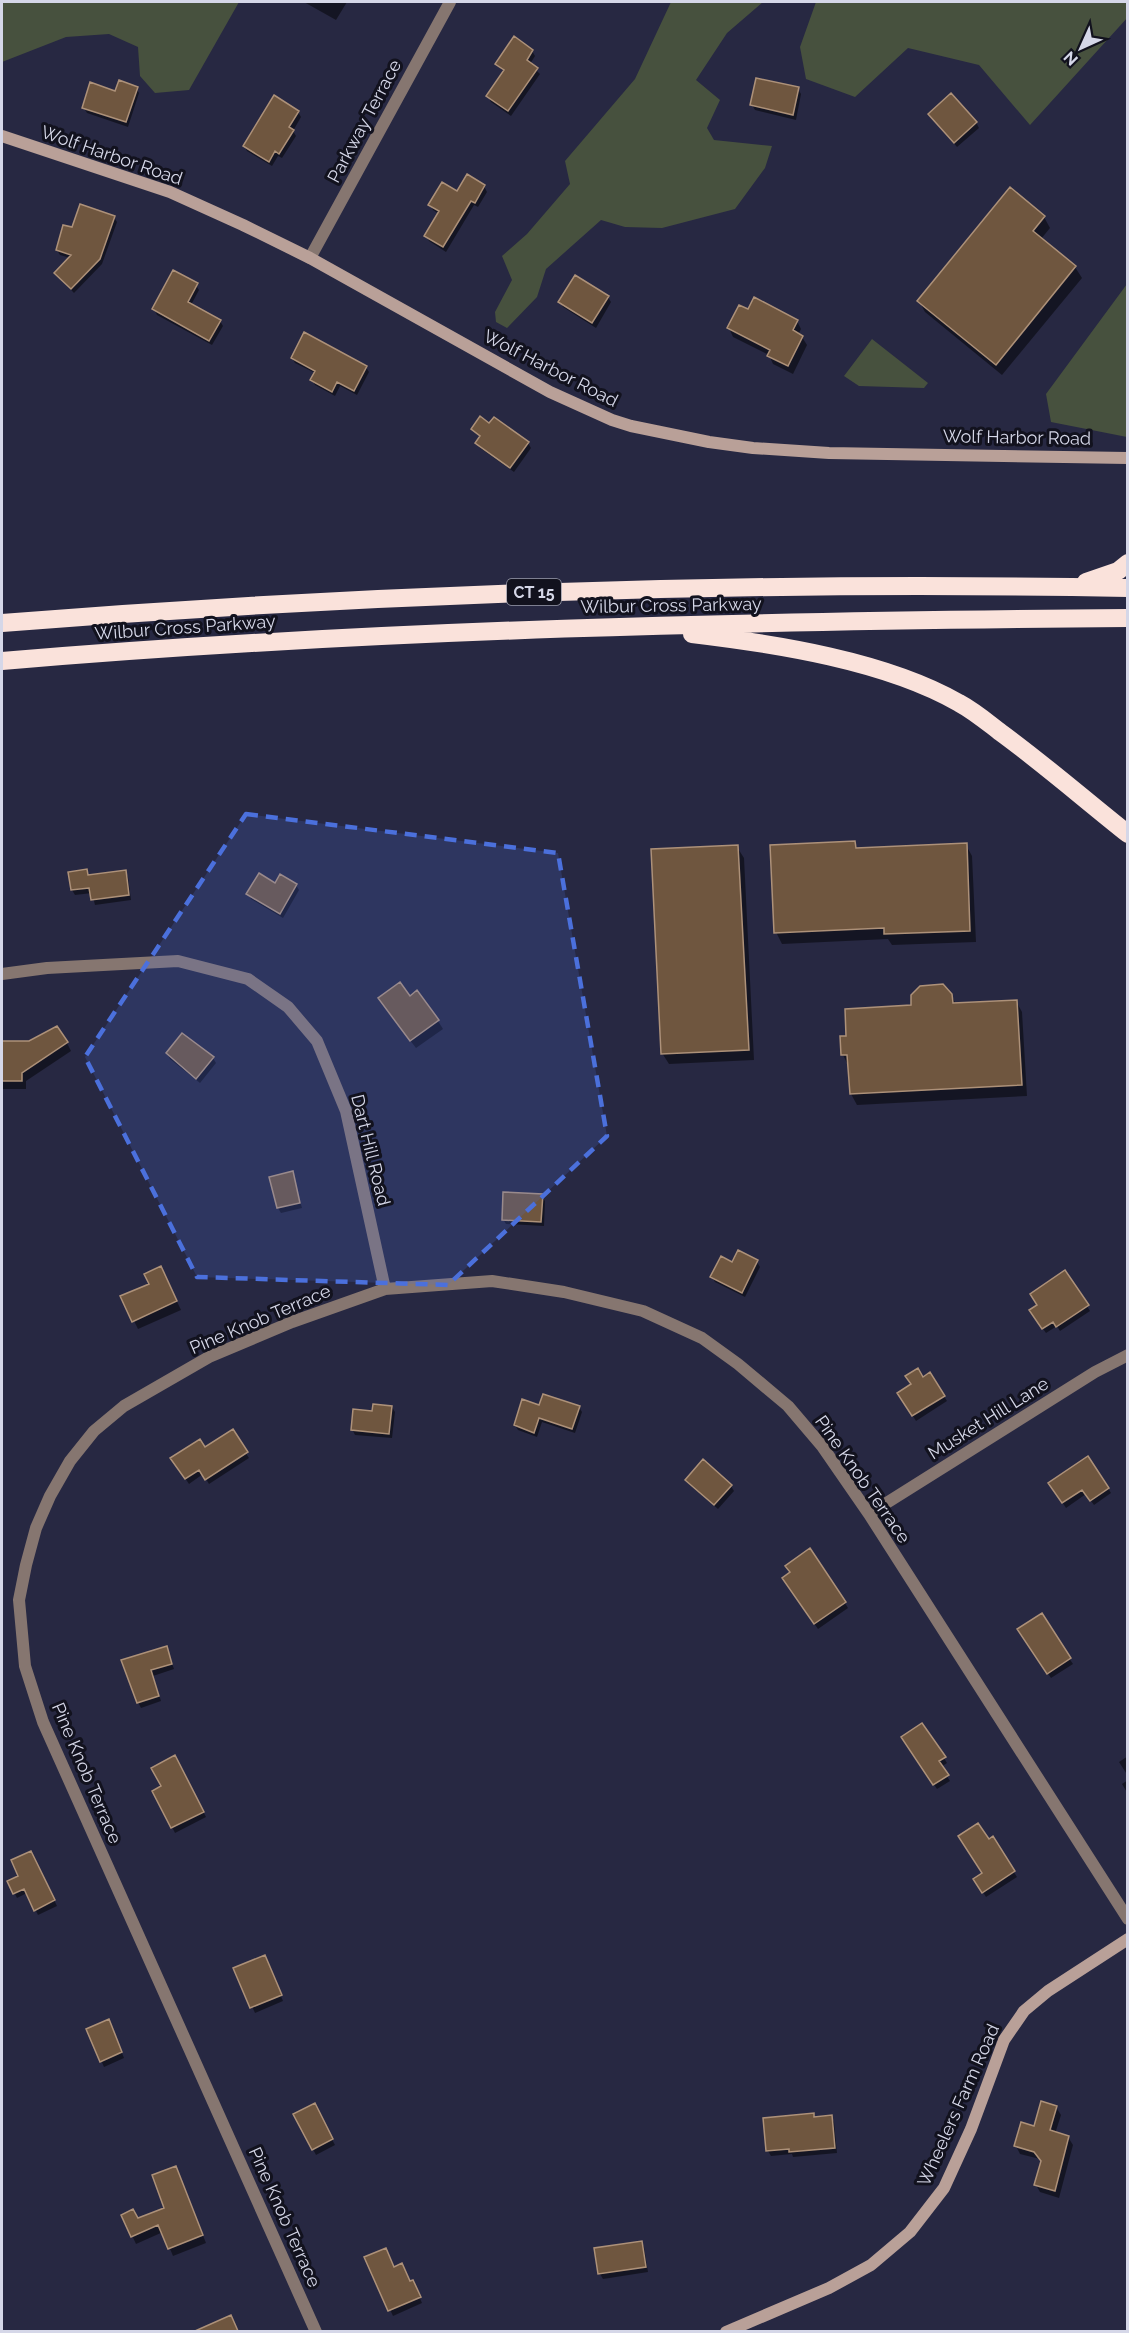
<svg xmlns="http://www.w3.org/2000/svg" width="1129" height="2333" viewBox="0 0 1129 2333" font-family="Raleway,sans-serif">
<rect width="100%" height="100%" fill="#272842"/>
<path fill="#47513e" d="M2 2H239L189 90 155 93 140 76 138 47 109 34 66 37 2 62Z
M671 2H763L727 33 696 80 720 100 707 128 714 140 772 146 765 168 735 209 662 228 625 227 601 220 546 269 537 297 507 328 496 322 495 312 512 280 502 256 527 234 570 184 565 161 635 79Z
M816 2H1127L1128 17 1030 125 979 65 908 48 855 97 806 79 800 47Z
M1127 284V437L1051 422 1046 394Z
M872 339 928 383 924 388 859 386 844 376Z"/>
<path fill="#0007" d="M304 2H347L336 20Z
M532 51 535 56 530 64 540 74 511 116 491 102 488 96 504 72 497 64Z
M136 88 139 93 128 127 87 113 84 108 116 93Z
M798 89 801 94 796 120 755 110 752 105Z
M298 112 301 117 293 131 296 136 282 158 278 156 272 166 247 151 244 146Z
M930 114 976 122 979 128 957 147Z
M467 176 484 186 487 192 478 207 474 205 446 252 429 241 426 236 439 214 433 210 430 205 457 193Z
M114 217 117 222 102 264 74 293 56 274 70 258 60 255 57 250 73 229Z
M1044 217 1050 228 1041 239 1075 267 1082 278 1002 375 925 312 919 301Z
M576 277 608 297 611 302 596 328 563 307 560 302Z
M196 285 199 290 191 305 220 321 223 326 212 345 157 315 154 309Z
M749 311 797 321 801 329 798 335 802 337 807 345 793 374 773 364 769 355 733 337 729 328Z
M292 358 366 367 369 372 357 395 340 386 335 396 315 385 312 380 315 373 295 363Z
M490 425 528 443 531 448 514 472 480 448 477 443 481 438 473 429Z
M855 843 858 849 966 845 972 856 976 942 892 945 888 939 782 944 776 932Z
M737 847 744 858 754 1060 669 1064 662 1053Z
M86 871 89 876 125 872 128 877 131 900 95 905 92 893 75 895 72 890Z
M276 885H296L299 890 283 918 251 899 248 894Z
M951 995 956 1004 1016 1001 1022 1012 1027 1096 857 1105 851 1094 849 1067 843 1055 848 1038 913 1007Z
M409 998 438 1021 443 1029 416 1048 385 1007Z
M183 1035 213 1058 216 1063 200 1083 170 1059 167 1053Z
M67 1043 71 1051 26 1081V1089H3L2 1044Z
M292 1173 302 1208 281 1213 278 1208Z
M542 1196 545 1201 544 1226 506 1224 503 1219Z
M738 1252 757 1262 760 1267 745 1297 715 1282 712 1277 733 1264Z
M165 1276 181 1310 138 1329 134 1321Z
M1087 1306 1090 1311 1060 1331 1057 1326 1046 1333 1034 1316Z
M930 1374 947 1401 916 1421 899 1394Z
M392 1407 395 1412 392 1438 355 1435 352 1429 374 1412Z
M540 1407H579L582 1412 575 1433 542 1422 537 1437 518 1430 515 1425Z
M232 1431 249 1458 209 1484 203 1474 189 1484 175 1463 205 1449Z
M687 1480 731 1486 734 1491 718 1509 690 1485Z
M1053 1488H1108L1111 1493 1094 1505 1086 1494 1066 1508Z
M786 1583 845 1603 848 1608 818 1629Z
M1041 1616 1073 1664 1051 1678 1022 1635Z
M166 1647 174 1669 153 1676 161 1701 141 1708 132 1691 123 1661Z
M906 1742 944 1758 947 1763 941 1767 950 1781 937 1789Z
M1128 1756V1776L1119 1762Z
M175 1757 206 1817 175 1833 154 1791 163 1787Z
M1128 1780V1794L1122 1784Z
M992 1838 1017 1877 986 1897 975 1879 984 1874 988 1841Z
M33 1857 57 1906 38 1915 27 1893 17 1898 9 1882 20 1876Z
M267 1962 283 2001 255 2013 235 1969Z
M111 2026 124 2058 104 2067 88 2030Z
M314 2105 335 2145 316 2155 295 2114Z
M1056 2107 1061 2115 1055 2134 1068 2137 1073 2145 1059 2198 1040 2192 1036 2185 1042 2162 1040 2159 1020 2154 1016 2146Z
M831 2117 834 2122 837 2153 793 2157 792 2154 771 2156 768 2151 815 2118Z
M179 2175 206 2243 173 2256 163 2232 136 2244 123 2216 138 2220 166 2209Z
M641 2242 644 2247 648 2272 603 2279 600 2274Z
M366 2258 394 2269 415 2287 422 2303 393 2316Z"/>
<path fill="#6f563f" stroke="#ad9179" stroke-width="1.5" d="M514 36 533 50 527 60 538 68 508 111 486 96 504 70 495 64Z
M756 78 799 87 793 115 750 105Z
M119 80 138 87 126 122 82 108 90 82 115 91Z
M951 93 977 122 954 143 928 114Z
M274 95 299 111 289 127 294 130 279 154 275 151 269 162 243 146Z
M467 174 485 185 475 203 471 201 443 247 424 236 439 211 428 205 442 182 457 191Z
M1010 187 1045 216 1033 231 1076 266 996 365 917 301Z
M80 204 115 216 100 259 71 289 54 273 71 255 56 250 63 225 72 227Z
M173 270 198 283 188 302 221 320 209 341 152 309Z
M575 275 609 296 592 323 558 302Z
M754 297 798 320 793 330 803 336 788 366 767 356 770 350 727 328 739 305 748 309Z
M304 332 367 366 354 391 337 382 332 392 310 380 315 371 291 358Z
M480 416 489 423 494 417 529 442 510 468 475 443 480 436 471 429Z
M855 841 856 848 967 843 970 931 884 934V928L774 933 770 845Z
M738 845 749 1050 661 1054 651 849Z
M87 869 88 875 126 870 129 895 91 900 89 888 71 890 68 872Z
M259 873 275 883 280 874 297 884 280 914 246 894Z
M400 982 410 996 417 990 439 1020 410 1041 378 998Z
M943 984 952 994 953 1003 1017 1000 1022 1085 850 1094 847 1055H841L840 1036H846L845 1009 911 1005V995L920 986Z
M57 1026 68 1042 22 1073V1081H2V1041H29Z
M182 1033 214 1057 196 1079 166 1053Z
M293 1171 300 1203 277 1208 269 1177Z
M503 1192 543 1194 541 1222 502 1220Z
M738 1250 758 1260 742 1293 710 1277 721 1256 732 1262Z
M161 1266 177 1301 132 1322 120 1296 149 1284 144 1274Z
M1065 1270 1089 1305 1056 1327 1053 1322 1042 1329 1029 1310 1037 1305 1030 1294Z
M918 1368 923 1377 930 1372 945 1396 912 1416 897 1393 911 1384 905 1376Z
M543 1394 580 1406 572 1429 539 1418 534 1433 514 1425 522 1399 539 1405Z
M373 1404 392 1406 389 1434 351 1430 353 1409 372 1411Z
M233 1429 248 1452 205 1480 199 1470 185 1479 170 1458 200 1439 205 1447Z
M1088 1456 1109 1488 1090 1501 1082 1490 1062 1503 1048 1483Z
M703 1459 732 1485 714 1505 685 1480Z
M810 1548 846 1602 814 1624 782 1578 790 1572 785 1566Z
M1042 1613 1071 1658 1047 1674 1017 1629Z
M167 1646 172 1664 151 1670 159 1696 137 1703 121 1660Z
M922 1723 946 1757 939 1761 949 1775 933 1785 901 1737Z
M175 1755 204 1812 171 1828 152 1791 161 1786 151 1768Z
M978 1823 989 1839 993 1836 1015 1871 982 1893 973 1879 982 1873 958 1836Z
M31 1851 55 1900 34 1911 24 1889 13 1894 7 1881 18 1876 11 1860Z
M265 1955 282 1995 250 2008 233 1968Z
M109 2019 122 2052 100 2062 86 2029Z
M1041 2101 1057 2106 1050 2130 1069 2136 1055 2191 1034 2185 1041 2161 1034 2152 1014 2146 1021 2122 1034 2126Z
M315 2103 333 2139 312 2150 293 2114Z
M814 2113V2117L832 2115 835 2148 789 2152V2149L766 2151 763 2118Z
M176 2166 203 2235 168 2249 158 2225 131 2237 121 2215 133 2209 138 2218 164 2208 152 2175Z
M642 2241 646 2267 598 2274 594 2248Z
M386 2248 394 2267 402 2263 410 2281 413 2280 421 2297 388 2311 364 2257Z
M231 2315 238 2331H195Z"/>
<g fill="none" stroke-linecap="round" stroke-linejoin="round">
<path stroke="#867670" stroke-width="12" d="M310 258 450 2
M2 974 47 968 178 961 248 979 288 1007 317 1041 346 1111 385 1289
M869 1514 1095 1372 1128 1355
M316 2332 43 1722 25 1666 19 1600 26 1565 36 1528 50 1496 70 1461 94 1431 124 1406 209 1357 292 1322 385 1289 492 1281 564 1292 643 1311 702 1338 738 1364 788 1406 822 1446 869 1514 1128 1919"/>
<path stroke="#b9a098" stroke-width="12" d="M2 136 170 192 243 225 310 258 550 392 612 420 631 426 709 442 753 448 829 453 1128 458
M726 2332 829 2288 871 2265 910 2232 944 2188 971 2129 1004 2040 1024 2011 1048 1991 1128 1939"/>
<path stroke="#fae2db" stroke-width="18" d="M1086 582 1118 571 1128 563
M2 623C376 593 752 581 1128 588
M692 634C776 644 886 661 959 703 974 711 987 722 1000 732 1044 764 1085 800 1128 834
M2 661C376 629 752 621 1128 618"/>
</g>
<path fill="#4b70dc" fill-opacity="0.2" stroke="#4b70dc" stroke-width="4.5" stroke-dasharray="12 8" stroke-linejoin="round" d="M246 814 558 853 607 1136 448 1285 197 1277 85 1057Z"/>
<g text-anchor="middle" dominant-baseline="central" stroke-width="6" stroke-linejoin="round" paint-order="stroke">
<rect fill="#12121e" stroke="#9a9cab" stroke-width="1.5" x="507" y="579" width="54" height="26" rx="4.5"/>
<g font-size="16" font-weight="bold" fill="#d5d7e8">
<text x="534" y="592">CT 15</text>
</g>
<g font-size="18" fill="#d5d7e8" stroke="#12121e">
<text transform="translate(364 121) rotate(-62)">Parkway Terrace</text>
<text transform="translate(112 155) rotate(19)">Wolf Harbor Road</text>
<text transform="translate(551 368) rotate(27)">Wolf Harbor Road</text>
<text transform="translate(1017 437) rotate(1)">Wolf Harbor Road</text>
<text transform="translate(671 605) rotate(-1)">Wilbur Cross Parkway</text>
<text transform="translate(185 627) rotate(-4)">Wilbur Cross Parkway</text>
<text transform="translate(371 1150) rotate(76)">Dart Hill Road</text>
<text transform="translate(260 1319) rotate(-23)">Pine Knob Terrace</text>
<text transform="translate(988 1418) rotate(-32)">Musket Hill Lane</text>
<text transform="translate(863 1479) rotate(55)">Pine Knob Terrace</text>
<text transform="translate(87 1773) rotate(67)">Pine Knob Terrace</text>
<text transform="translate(958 2105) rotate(-66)">Wheelers Farm Road</text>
<text transform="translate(285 2217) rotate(66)">Pine Knob Terrace</text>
</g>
</g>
<rect width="1129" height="2333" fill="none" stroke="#d5d7e8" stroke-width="6"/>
<g transform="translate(1081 48) rotate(225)" stroke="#12121e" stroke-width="4.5" paint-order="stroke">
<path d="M0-4.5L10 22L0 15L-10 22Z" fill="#d5d7e8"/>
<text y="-9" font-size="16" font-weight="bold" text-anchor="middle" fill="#d5d7e8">N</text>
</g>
</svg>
